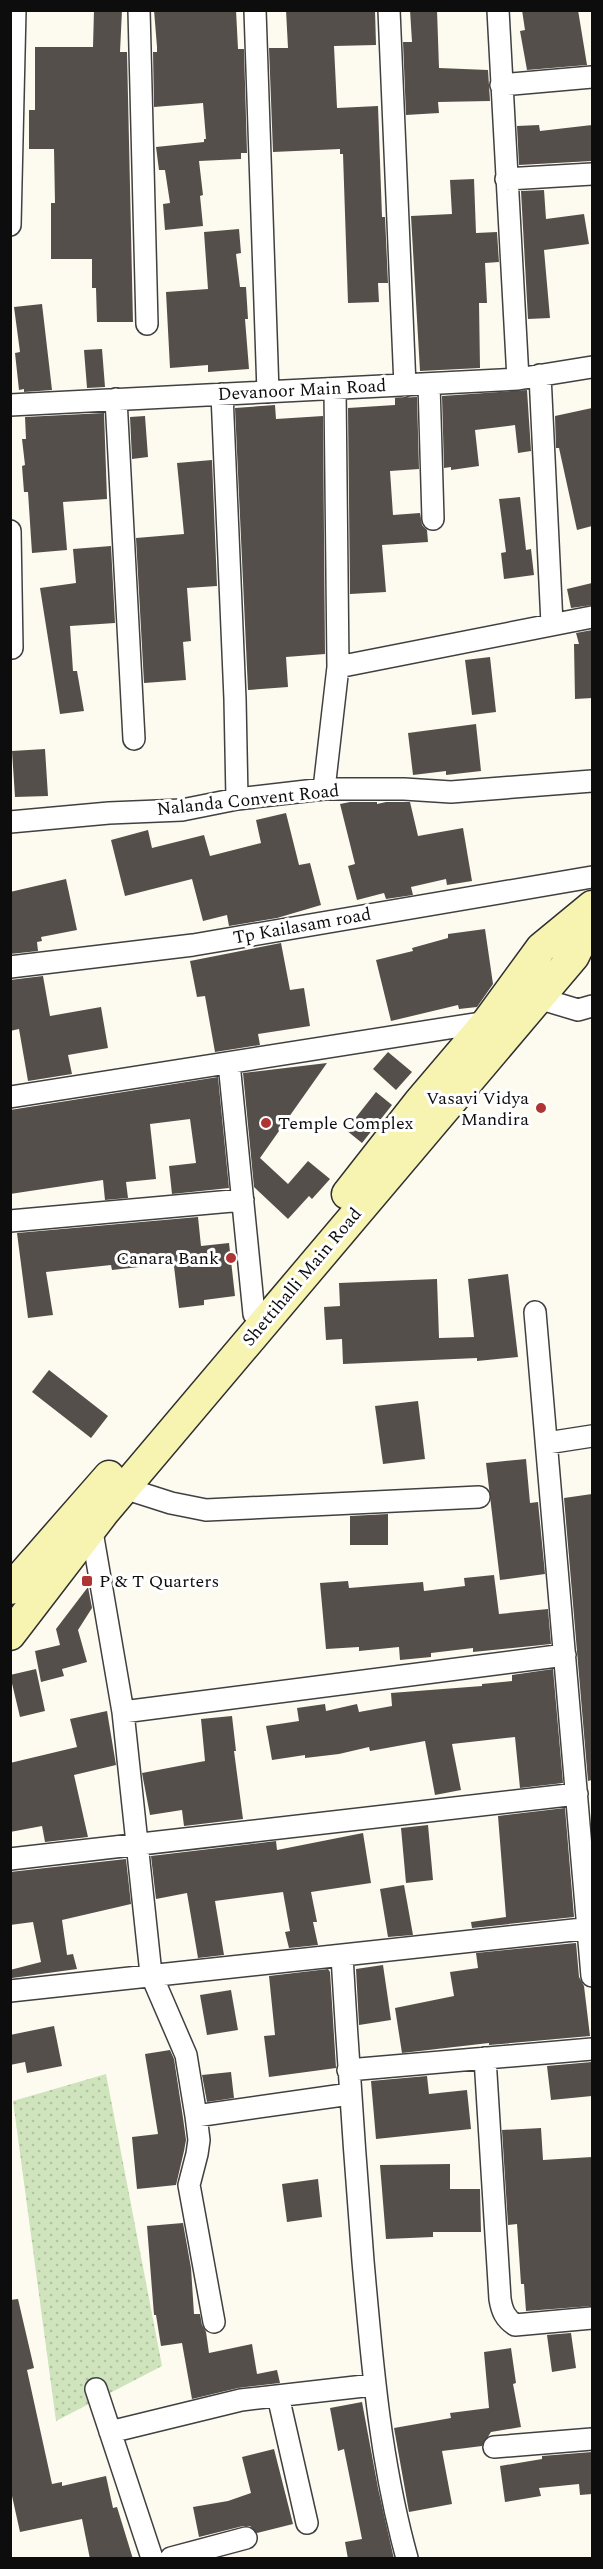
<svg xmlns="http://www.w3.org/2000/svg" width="603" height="2569" viewBox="0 0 603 2569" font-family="Spectral,serif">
<defs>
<pattern id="park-dots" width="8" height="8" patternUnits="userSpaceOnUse" patternTransform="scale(1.5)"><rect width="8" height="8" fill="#cfe4bc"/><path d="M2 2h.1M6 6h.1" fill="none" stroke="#b1c2a0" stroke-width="1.8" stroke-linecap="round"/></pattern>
</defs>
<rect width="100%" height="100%" fill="#fdfbef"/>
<path fill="url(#park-dots)" d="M106 2074 162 2366 56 2421 13 2101Z"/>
<path fill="#554f4b" d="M94 10H122L120 52H127L133 322H97L96 288H92V259H51V203H55L54 149H29V110H35V47H93Z
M154 10H236L238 49H244L247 153H241V159L199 161 203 195 200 196 203 226 165 230 163 204 170 203 165 170H159L156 147 204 142V139H206L203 103 154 107 153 52H157V47Z
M286 10H375L376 45 334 46 337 108 378 106 382 217H385L388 283H378L379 302 348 303 343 154H340V149L273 152 269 48H288Z
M410 10H437L439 68 488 70 490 101 438 102 439 113 406 115 403 42H412Z
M522 10H578L587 65 527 70 520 31 525 30Z
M539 125 540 131 592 125V161L519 165 517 126Z
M474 179 476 233 497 232 499 262 485 263 487 303H479L480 368 420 371 411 216 452 214 450 180Z
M544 190 546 219 584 214 589 244 544 250 550 318 528 319 521 191Z
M239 229 241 253 236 254 240 287H246L248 319H245L249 369 208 372V365L170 368 166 292 208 289 204 232Z
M42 304 52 390 24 392V389L19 390 15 353 20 352 14 307Z
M102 349 105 387 87 388 84 350Z
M527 390 531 451 518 453 515 425 475 430 479 466 451 470V467L444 468 442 396Z
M417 397 419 469 390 471 393 515 420 513 422 525 427 530 428 542 382 545 386 592 350 594 348 408 395 405V398Z
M275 405 276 419 323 416 325 654 286 657 288 687 248 690 235 408Z
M592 408V526L577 530 559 448H556L555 416Z
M104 413 107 499 63 502 67 550 32 553 28 492H24L22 466 25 465 22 439H26L25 417Z
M145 416 148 457 132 459 130 417Z
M212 460 217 586 187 588 191 641 183 642 186 680 144 683 136 538 184 534 177 463Z
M520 497 526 550 531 549 534 575 504 579 501 553 506 552 499 499Z
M111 546 115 623 70 626 73 671H77L84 711 60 714 40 588 76 583 73 549Z
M592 583V605L571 608 567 589Z
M592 630V698L575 699 574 644H579L576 633Z
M490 657 496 712 472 715 465 660Z
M476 724 481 771 446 775V771L413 775 408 733Z
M45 749 48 796 15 797 12 751Z
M350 802H377V804L386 802H410L418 836 463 828 472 881 447 885 446 879 411 887 413 895 386 899 384 893 357 900 348 866 355 864 340 804Z
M286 813 299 865 310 863 321 905 277 918 229 926 227 915 203 921 192 879 125 896 111 840 148 830 152 848 204 835 210 856 261 843 256 820Z
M66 879 77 930 41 937 42 941 37 942 38 951 10 954V892Z
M485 929 493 984 477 1007 459 1009 458 1005 391 1021 376 960 413 951 412 948 448 938V934Z
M281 943 290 990 304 988 310 1026 258 1034 260 1045 215 1052 205 996 197 997 190 961Z
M43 976 50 1016 101 1007 108 1048 68 1055 72 1074 28 1081 19 1029 10 1031V980Z
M388 1052 412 1072 396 1090 373 1069Z
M327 1063 260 1158 288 1184 308 1161 330 1179 312 1199 309 1196 288 1219 254 1187 243 1073Z
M218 1077 229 1188 172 1194 169 1166 196 1163 190 1119 150 1124 156 1179 126 1182 128 1198 105 1200 103 1180 10 1194V1110Z
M376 1092 392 1105 362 1143 346 1130Z
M198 1217 201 1246 229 1243 235 1296 204 1300V1305L179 1308 173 1258 138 1262 139 1267 112 1270 111 1265 46 1272 53 1315 28 1318 17 1233Z
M508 1274 518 1357 477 1361V1358L343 1364 342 1339 326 1340 324 1307 340 1306 339 1283 437 1279 439 1338 474 1337 468 1279Z
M49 1370 108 1416 91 1438 32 1392Z
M418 1401 425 1459 383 1464 375 1406Z
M526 1459 530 1503 538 1502 545 1574 500 1580 486 1463Z
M592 1494V1780L588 1781 564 1498Z
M388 1514V1545H350V1516Z
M494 1575 499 1614 548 1609 551 1644 473 1652V1648L431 1653V1657L400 1660 399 1647 359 1651V1647L326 1649 320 1583 348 1581 349 1588 423 1582 424 1591 465 1586 464 1578Z
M88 1587 92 1608 78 1630 87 1662 62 1669 64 1676 41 1682 35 1651 60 1645 56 1629Z
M36 1669 45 1711 20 1717 10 1675Z
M553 1669 563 1783 520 1788 515 1737 452 1744 461 1790 435 1795 425 1741 370 1751 369 1747 339 1754 305 1758V1755L272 1760 266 1726 299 1721 297 1708 325 1704 326 1711 357 1704 359 1712 392 1706 391 1693 482 1686V1684L512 1681V1675Z
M107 1711 116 1765 74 1775 88 1837 45 1842 42 1826 10 1832V1763L77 1747 70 1719Z
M232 1716 236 1751H234L243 1819 184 1826 182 1810 150 1815 142 1773 205 1761 201 1719Z
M565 1808 574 1917 472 1928 471 1922 506 1917 498 1816Z
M428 1825 433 1880 406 1883 401 1828Z
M363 1833 371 1883 311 1892 317 1922H313L318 1945 289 1948 285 1932 290 1931 283 1892 215 1901 224 1955 198 1958 187 1893 156 1899 151 1856 276 1841 277 1850Z
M126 1859 131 1904 62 1920 67 1955 73 1954 77 1969 12 1978 10 1970 41 1962 33 1922 10 1925V1872Z
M404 1885 413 1935 388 1937 380 1889Z
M576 1943 579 1977 584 1986 590 2036 489 2045V2043L402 2053 395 2008 454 1996 450 1972 478 1968 476 1953Z
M383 1965 391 2020 359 2025 356 1969Z
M328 1969 330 1972 336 2068 269 2077 264 2036 275 2035 269 1976Z
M231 1990 238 2030 207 2035 200 1995Z
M54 2026 62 2066 27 2073 25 2062 10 2065V2035Z
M170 2050 174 2059 183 2118 186 2140 184 2151 176 2185 137 2189 132 2137 158 2134 145 2054Z
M592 2062V2096L551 2100 547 2066Z
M231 2072 234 2098 207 2102 202 2075Z
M427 2076 429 2094 467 2090 471 2129 376 2139 371 2081Z
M541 2128 543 2160 592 2157V2306L526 2311 524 2284H521L517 2224 508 2225 502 2130Z
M450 2164V2189H480L481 2232H433V2237L386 2239 380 2165Z
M318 2179 322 2217 287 2222 282 2184Z
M183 2223 191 2268 194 2314H200L202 2325 206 2332 209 2353 252 2344 257 2374 277 2370 280 2383 238 2388 192 2399 182 2343 161 2346 156 2315H154L147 2226Z
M18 2299 34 2368 27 2370 52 2484 62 2482V2486L106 2476 113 2508 117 2507 133 2559H90L82 2519 20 2532 10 2487V2300Z
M571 2333 576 2368 552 2372 547 2335Z
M511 2348 516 2383 513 2384 521 2427 491 2432 482 2446 442 2451 452 2504 409 2512 394 2428 451 2418 450 2413 489 2408 484 2352Z
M362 2402 378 2488 394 2559H348L345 2542 362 2539 344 2449 338 2451 330 2408Z
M274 2449 293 2524 257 2533 250 2526H243L199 2537 193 2507 228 2501 251 2493 242 2457Z
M592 2452V2494L580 2495 579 2484 539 2488 541 2496 505 2502 500 2466 542 2459V2456Z"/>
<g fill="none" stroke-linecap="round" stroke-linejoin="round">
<g stroke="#404040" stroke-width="24">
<path id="minor" d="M139 10 147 324
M255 10 268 392
M389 10 405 386
M498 10 518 379
M501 85 592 77
M506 179 592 174
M10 225 15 10
M540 375 552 624
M429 384 433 519
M222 394 235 699 237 799
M116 399 134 739
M10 405 518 379 592 367
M10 531 12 648
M338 667 592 617
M324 789 338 667 335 389
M10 822 109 813 182 810 237 799 324 789H404L451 792 592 781
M10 967 193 945 592 877
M538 998 578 1010 592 1006
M229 1063 254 1314
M10 1097 487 1022 490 1024
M10 1221 243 1200
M535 1312 592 1976
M547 1443 592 1436
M124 1488 171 1503 206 1510 479 1497
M90 1520 123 1712 151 1974 186 2055 196 2116 199 2140 197 2154 189 2185 214 2322
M123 1712 565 1655
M10 1859 577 1794
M342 1956C348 2058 355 2160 363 2261 372 2362 380 2461 407 2558
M10 1991 592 1928
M485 2058 500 2299C502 2311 505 2318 515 2325L592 2318
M348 2070 592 2049
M196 2116 350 2094
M96 2389 152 2558
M278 2396 307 2523
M110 2432 241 2400 373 2385
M494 2447 592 2439
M171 2558 246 2538"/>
</g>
<g stroke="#2f2f2f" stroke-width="33">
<path id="secondary" d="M347 1194 419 1102 487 1022 541 948 592 906
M10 1589 109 1476
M10 1635 105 1511 574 956 592 919"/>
</g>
<use href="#minor" stroke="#fff" stroke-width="21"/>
<use href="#secondary" stroke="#f7f3b1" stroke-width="30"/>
</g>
<g fill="#af3534" stroke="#fff" stroke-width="2">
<circle cx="541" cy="1108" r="6"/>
<circle cx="266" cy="1123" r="6"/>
<circle cx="231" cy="1258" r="6"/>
<rect x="81" y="1575" width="12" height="12" rx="3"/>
</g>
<g text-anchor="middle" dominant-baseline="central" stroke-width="6" stroke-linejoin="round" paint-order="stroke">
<g font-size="18" fill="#0d0d0d" stroke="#fff">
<text transform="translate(302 390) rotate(-3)">Devanoor Main Road</text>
<text transform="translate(248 800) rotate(-6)">Nalanda Convent Road</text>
<text transform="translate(302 926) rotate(-10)">Tp Kailasam road</text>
<text transform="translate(302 1277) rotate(-50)">Shettihalli Main Road</text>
</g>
<g font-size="18" fill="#0d0d0d" stroke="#fff" text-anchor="end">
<text x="529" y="1098">Vasavi Vidya<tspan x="529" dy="21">Mandira</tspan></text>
<text x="278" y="1123" text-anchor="start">Temple Complex</text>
<text x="219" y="1258">Canara Bank</text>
<text x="99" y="1581" text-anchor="start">P &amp; T Quarters</text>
</g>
</g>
<rect width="603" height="2569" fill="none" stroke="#0d0d0d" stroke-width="24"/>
</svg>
